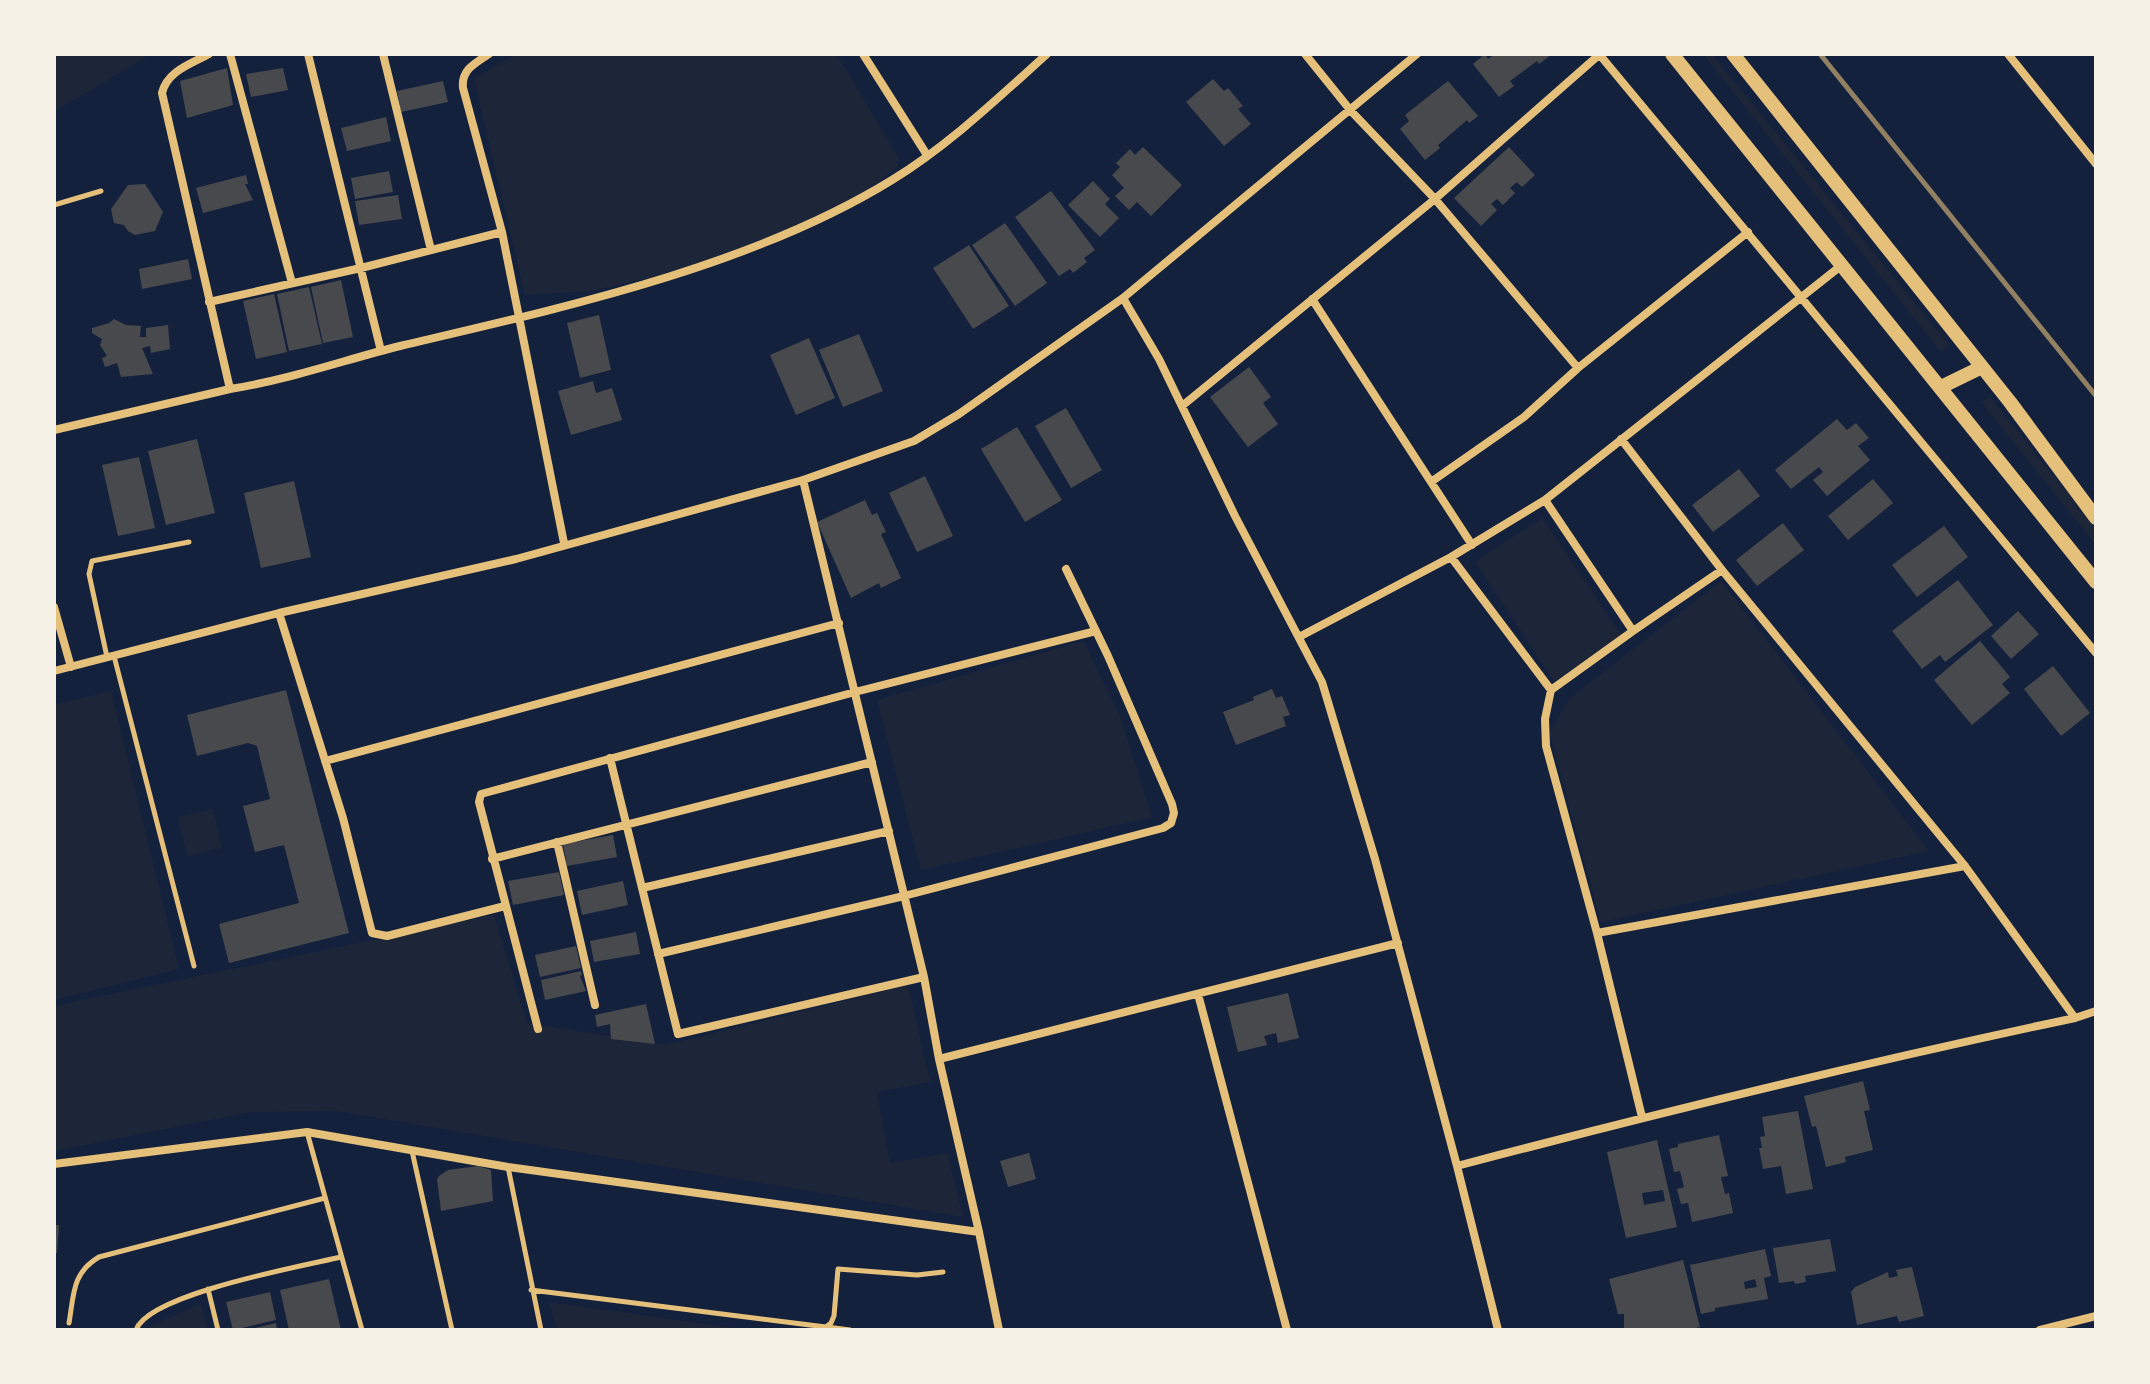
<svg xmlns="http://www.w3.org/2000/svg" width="2150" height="1384" viewBox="0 0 2150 1384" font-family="'Public Sans',sans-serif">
<rect width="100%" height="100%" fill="#14213d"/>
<path fill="#1d2539" d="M54 54H151L54 112Z
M516 54H837L898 157V167L846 206 754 247 673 273 590 291 525 295 474 79Z
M1703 54H1712L1949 345 1941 352Z
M1990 397 2096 528V545L1981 402Z
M1542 518 1622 636 1554 681 1475 562Z
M1721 581 1929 851 1601 922 1549 732 1570 698Z
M1084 641 1121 719 1152 817 921 870 877 700Z
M111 691 179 969 54 1000V705Z
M213 809 222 848 187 856 178 817Z
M494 915 527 1023 546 1026 666 1045 908 985 930 1082 877 1092 890 1163 947 1153 963 1217 337 1111 250 1112 54 1151V1006Z
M549 1302 749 1330H557Z
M201 1303 208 1330H146L147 1328Z"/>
<path fill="#48494c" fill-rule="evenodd" d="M1485 54 1488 59 1495 54H1552L1539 64 1537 61 1510 81 1514 86 1499 97 1473 64Z
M227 68 233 105 187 118 180 81Z
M283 68 288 90 251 97 246 74Z
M1213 79 1224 91 1228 88 1243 106 1238 109 1251 124 1224 146 1186 102Z
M443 81 448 102 401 112 397 91Z
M1448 81 1478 116 1469 123 1467 120 1438 145 1440 148 1425 160 1400 129 1409 121 1405 115Z
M386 117 391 141 347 151 341 128Z
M1143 147 1182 185 1151 216 1137 202 1129 210 1115 196 1124 188 1112 175 1120 167 1116 163 1130 149 1135 155Z
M1509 147 1535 175 1522 187 1517 182 1510 188 1515 193 1503 205 1497 199 1491 204 1497 210 1481 226 1454 198Z
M389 171 393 192 355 199 351 178Z
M246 175 248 184H245L253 200 203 213 196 188Z
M1093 181 1110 199 1105 204 1119 218 1100 237 1068 205Z
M145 184 163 212 155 231 135 235 128 231 124 225 114 223 111 209 128 185Z
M1051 191 1095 250 1084 258 1087 262 1073 273 1070 269 1059 276 1015 217Z
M398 195 402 219 359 225 355 201Z
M1005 223 1047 283 1015 306 972 245Z
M969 245 1009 306 973 329 933 268Z
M188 259 192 279 142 289 139 269Z
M341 280 353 337 323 343 311 287Z
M309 287 322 344 289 351 277 294Z
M274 294 287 352 256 359 243 301Z
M599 315 611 370 580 378 567 323Z
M114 319 126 325 141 326 140 337H146V328L168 325 170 349 151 353 150 346 142 348 153 374 121 377 117 363 105 367 102 358 107 356 100 345 102 339 92 333V328L109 323Z
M859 334 883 391 843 407 819 350Z
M809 338 835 398 796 415 770 355Z
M1249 367 1271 397 1263 403 1278 424 1248 447 1210 397Z
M593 381 596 393 612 388 622 420 571 435 558 391Z
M1066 408 1102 470 1071 488 1035 426Z
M1837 419 1847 430 1856 423 1869 438 1858 446 1870 460 1827 496 1813 480 1823 472 1819 467 1791 489 1775 470Z
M1017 427 1062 500 1025 522 981 449Z
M197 439 215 513 166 525 148 451Z
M139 457 155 528 118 536 102 465Z
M1739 469 1760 496 1713 532 1692 505Z
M925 476 953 536 917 552 889 493Z
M1873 479 1893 503 1848 540 1828 516Z
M294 481 311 557 261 568 244 493Z
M865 500 872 515 877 513 886 532 881 534 901 578 881 588 879 583 851 598 817 522Z
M1783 523 1804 550 1757 586 1736 560Z
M1944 526 1968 557 1917 597 1892 565Z
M1958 580 1993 625 1945 662 1940 655 1922 669 1892 631Z
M2018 611 2039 634 2011 659 1991 636Z
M1980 641 2010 677 2002 684 2010 693 1972 725 1934 680Z
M2053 666 2090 713 2061 736 2024 689Z
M1272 689 1276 698 1282 696 1290 715 1283 717 1286 726 1236 745 1223 712 1254 700 1253 697Z
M286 690 349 933 229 963 219 924 299 903 284 845 255 852 243 806 270 799 257 746 248 743 197 756 187 715Z
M613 835 617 857 567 866 563 844Z
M559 872 564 895 513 905 508 881Z
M623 881 628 905 582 915 577 891Z
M636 932 640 954 594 962 590 941Z
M576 946 581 968 540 977 535 955Z
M581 971 582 975 580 976 586 991 545 1000 541 980Z
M1288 993 1299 1038 1278 1043 1276 1033 1264 1036 1267 1045 1238 1052 1227 1007Z
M646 1004 655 1044 611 1039 610 1024 597 1027 595 1015Z
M1863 1081 1870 1110 1864 1111 1873 1150 1845 1157 1846 1162 1826 1167 1816 1126 1812 1127 1804 1096Z
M1798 1111 1813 1189 1786 1194 1781 1166 1763 1169 1759 1148H1762L1760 1137 1765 1136 1762 1117Z
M1719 1135 1728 1176 1721 1177 1725 1194 1729 1193 1733 1213 1692 1222 1688 1203 1681 1204 1677 1189 1684 1187 1680 1171 1674 1172 1669 1149 1678 1147V1144Z
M1657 1140 1677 1227 1626 1238 1607 1152ZM1663 1190 1665 1201 1644 1205 1642 1193Z
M1029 1153 1036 1179 1008 1187 1000 1161Z
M478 1166 491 1170 493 1201 441 1211 437 1179 439 1176 448 1170Z
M54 1225H59L57 1253H54Z
M1830 1239 1836 1271 1805 1276 1806 1282 1795 1284 1794 1281 1779 1283 1773 1248Z
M1765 1249 1771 1276 1764 1278 1768 1299 1715 1308V1311L1701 1314 1690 1265ZM1755 1279 1757 1287 1745 1289 1744 1282Z
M1683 1260 1700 1327 1687 1330H1624V1314H1618L1609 1279Z
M1912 1267 1924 1316 1899 1322 1897 1316 1857 1325 1851 1292 1855 1287 1888 1272 1889 1278 1898 1276 1896 1270Z
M329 1279 341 1330H289L280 1290Z
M270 1292 276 1320 233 1330 226 1302Z
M276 1323 277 1330H251V1329Z"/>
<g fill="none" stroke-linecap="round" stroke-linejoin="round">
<path stroke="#e5c07b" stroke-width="5" d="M54 205 101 191
M114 656 194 966
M107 657 89 574 92 561 189 542
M307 1132 362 1330
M412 1151 452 1330
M508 1167 541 1330
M208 1289 218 1330
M531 1290 826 1327 831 1323 834 1316 838 1269 917 1275 943 1272
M69 1323C74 1294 72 1273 99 1257L325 1198
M827 1327 850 1330
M136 1330C148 1294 303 1266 341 1257"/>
<path stroke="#e5c07b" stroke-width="8" d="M209 54C191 64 167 71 162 93L230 389C288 380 344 360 400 346 561 308 751 267 892 180 949 145 998 98 1047 54
M230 54 292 283
M308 54 381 351
M383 54 431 250
M489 54C475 63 461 70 463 88L502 232 564 543
M863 54 927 155
M1305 54 1351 111 1435 199 1578 368 1748 232
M1599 54 2096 653
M2008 54 2096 164
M1123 298 1159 359 1235 516 1322 682 1375 859 1457 1166 1498 1330
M1312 299 1472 545
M209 302 361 268 502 232
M1182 406 1435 199 1600 54
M54 430 230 389
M1621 439 1722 570 1965 866 2075 1018
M803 480 924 977 939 1059 979 1232 999 1330
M1431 482 1524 417 1578 368
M1545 500 1633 631 1551 690
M1451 557 1551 690 1545 719 1546 746 1597 933 1642 1117
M54 607 71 667
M279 613 343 818 372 933 387 936 505 906
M1633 631 1722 570
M1299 637 1451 557 1545 500 1842 265
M54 671 279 613 516 559 803 480 914 441 959 414 1123 298 1417 54
M610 758 678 1034 924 977
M325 761 839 623
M557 842 595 1005
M492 859 872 762
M642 888 889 831
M1597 933 1965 866
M658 954 904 896 1163 828 1171 823 1174 813 1172 804 1108 656 1066 569
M1198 994 1287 1330
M538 1029 479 802 481 794 855 692 1096 631
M939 1059 1398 943
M54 1164 307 1132 508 1167 979 1232
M1457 1166C1662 1112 1867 1062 2075 1018L2096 1011
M2040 1330 2096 1316"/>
<path stroke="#e5c07b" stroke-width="14" d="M1672 54 2096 582
M1733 54 2010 402 2096 518
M1941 387 1982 367"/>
<path stroke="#918062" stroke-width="5" d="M1820 54 2096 396"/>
</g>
<rect width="2150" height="1384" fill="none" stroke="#f6f1e7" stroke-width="112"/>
</svg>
